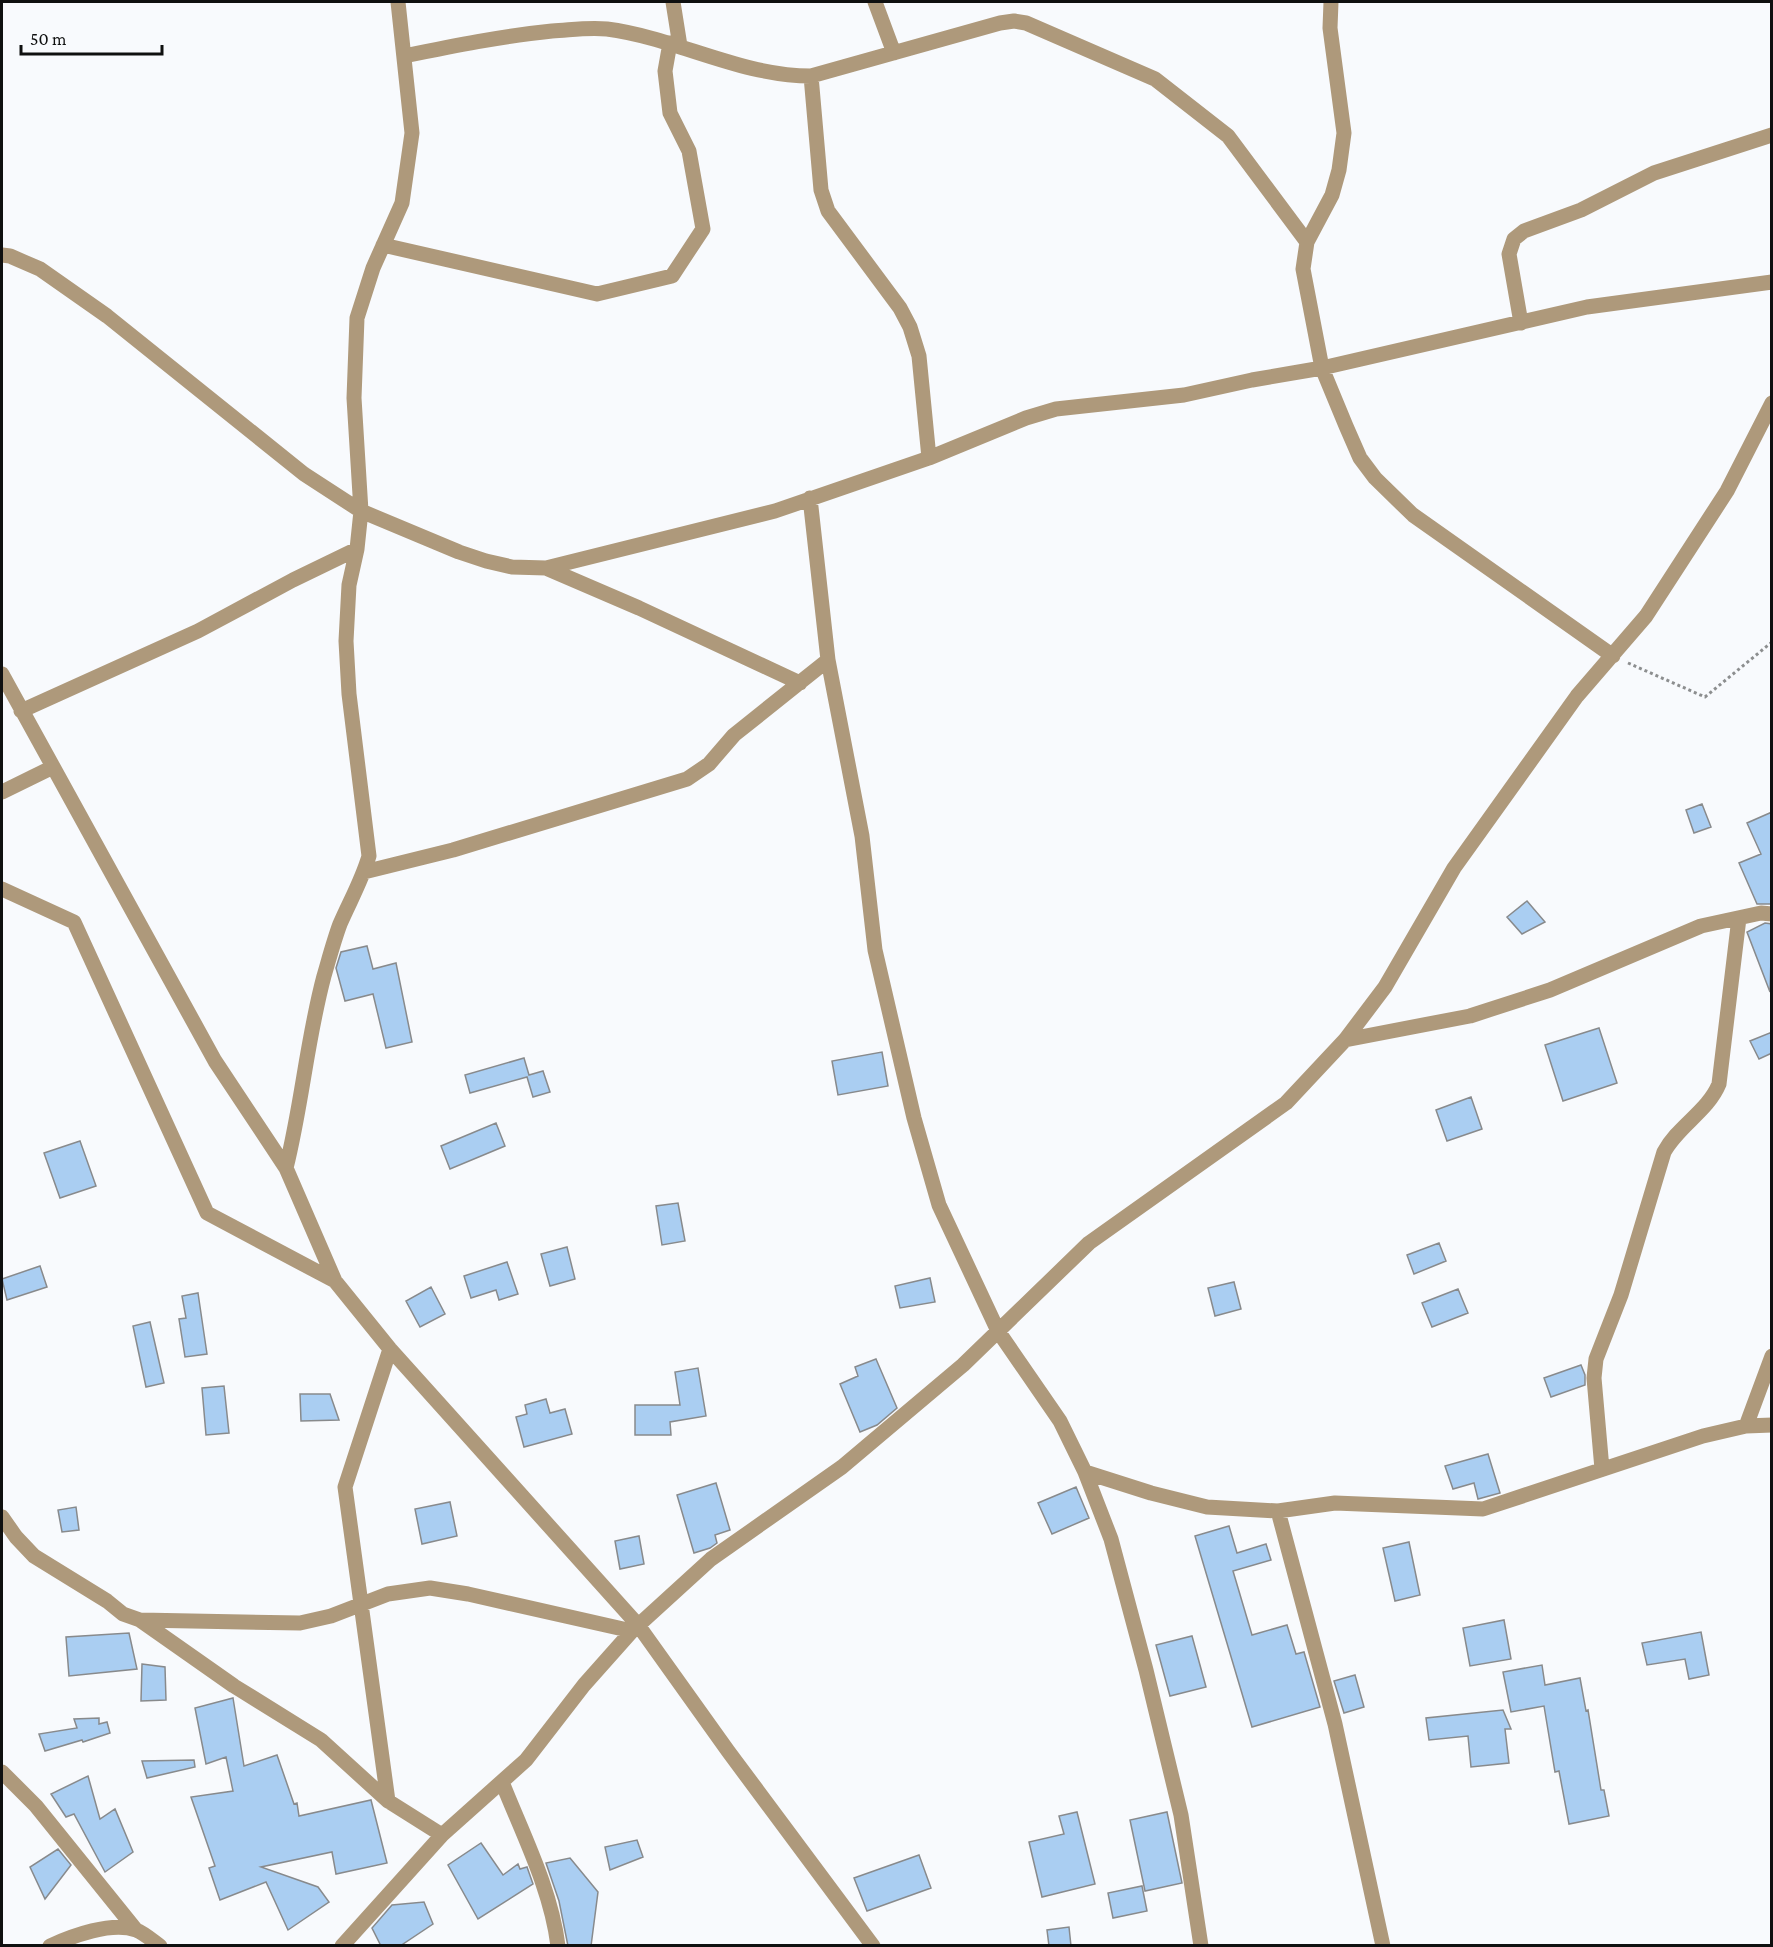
<svg xmlns="http://www.w3.org/2000/svg" width="1773" height="1947" viewBox="0 0 1773 1947" font-family="'Crimson Pro',serif">
<rect width="100%" height="100%" fill="#f8fafd"/>
<path fill="#aacef2" stroke="#888a8c" stroke-width="1.5" d="M1702 804 1711 827 1694 833 1686 810Z
M1772 812V904H1757L1739 863 1761 854 1747 823Z
M1527 901 1545 922 1522 934 1507 917Z
M1765 923 1772 924 1770 992 1747 932Z
M367 946 373 969 396 963 412 1042 386 1048 373 994 345 1001 336 968 341 952Z
M1599 1028 1617 1083 1563 1101 1545 1045Z
M1772 1032V1053L1759 1059 1750 1041Z
M882 1052 888 1086 838 1095 832 1061Z
M524 1058 529 1075 543 1071 550 1092 533 1097 527 1077 470 1093 465 1075Z
M1471 1097 1482 1129 1447 1141 1436 1110Z
M496 1123 505 1146 450 1169 441 1146Z
M80 1141 96 1186 60 1198 44 1153Z
M678 1203 685 1241 662 1245 656 1206Z
M1439 1243 1446 1261 1414 1274 1407 1255Z
M567 1247 575 1279 550 1286 541 1254Z
M507 1262 518 1294 499 1300 496 1290 471 1298 464 1276Z
M40 1266 47 1287 7 1300 2 1279Z
M930 1278 935 1302 900 1308 895 1286Z
M1234 1282 1241 1309 1215 1316 1208 1288Z
M431 1287 445 1314 420 1327 406 1301Z
M1458 1289 1468 1313 1432 1327 1422 1303Z
M198 1293 207 1354 185 1357 179 1319 186 1318 182 1296Z
M150 1322 164 1383 146 1387 133 1326Z
M876 1359 897 1408 877 1425 860 1432 840 1384 858 1376 855 1367Z
M1581 1365 1585 1375V1385L1551 1397 1544 1378Z
M698 1368 706 1416 670 1422 671 1435H635V1405H680L675 1372Z
M224 1386 229 1433 206 1435 202 1388Z
M300 1394H330L339 1420 301 1421Z
M546 1399 550 1413 565 1409 572 1434 524 1447 516 1417 527 1414 525 1405Z
M1488 1454 1500 1493 1478 1499 1474 1483 1453 1489 1445 1466Z
M716 1483 730 1530 715 1535 717 1543 710 1548 694 1553 677 1495Z
M1076 1487 1089 1518 1052 1534 1038 1503Z
M450 1502 457 1536 422 1544 415 1509Z
M76 1507 79 1530 62 1532 58 1510Z
M1229 1526 1237 1553 1266 1544 1271 1560 1233 1571 1252 1635 1287 1625 1296 1654 1304 1652 1320 1707 1252 1727 1195 1536Z
M639 1536 644 1564 620 1569 615 1541Z
M1409 1542 1420 1595 1395 1601 1383 1548Z
M1504 1620 1511 1659 1470 1666 1463 1628Z
M1701 1632 1709 1675 1689 1679 1685 1659 1647 1665 1642 1643Z
M129 1633 137 1669 69 1676 66 1637Z
M1192 1636 1206 1687 1170 1696 1156 1645Z
M142 1664 165 1667 166 1700 141 1701Z
M1542 1665 1545 1685 1580 1678 1586 1711 1588 1710 1601 1790H1604L1609 1816 1569 1824 1559 1771 1555 1772 1544 1706 1511 1712 1503 1672Z
M1355 1675 1364 1707 1344 1713 1334 1681Z
M233 1698 244 1766 277 1755 294 1804 297 1803 299 1816 371 1800 387 1863 336 1874 332 1852 261 1867 318 1887 329 1902 288 1930 266 1882 220 1900 209 1868 215 1866 191 1797 233 1791 226 1757 206 1764 195 1708Z
M1503 1710 1511 1729H1505L1509 1763 1471 1767 1468 1736 1429 1740 1426 1718Z
M99 1718V1724L107 1722 110 1733 83 1742 82 1740 45 1751 39 1734 77 1728 74 1719Z
M194 1760 195 1767 147 1778 142 1761Z
M88 1776 100 1819 115 1809 133 1852 105 1872 74 1814 66 1817 51 1794Z
M1077 1812 1095 1884 1042 1897 1029 1842 1064 1834 1059 1816Z
M1167 1812 1182 1883 1145 1891 1130 1820Z
M637 1840 643 1857 610 1870 605 1847Z
M481 1843 503 1875 518 1864 520 1869 527 1867 533 1884 478 1919 448 1865Z
M58 1849 71 1865 45 1899 30 1867Z
M919 1855 931 1888 867 1911 854 1878Z
M570 1858 598 1892 591 1946H568L559 1901 546 1863Z
M1142 1886 1147 1911 1113 1918 1108 1893Z
M424 1902 433 1924 400 1946H381L372 1928 392 1905Z
M1069 1927 1071 1946H1049L1047 1930Z"/>
<g fill="none" stroke-linecap="round" stroke-linejoin="round">
<path stroke="#8c8e8f" stroke-width="3" stroke-dasharray="3 3" stroke-linecap="butt" d="M1628 663 1705 697 1772 642"/>
<path stroke="#ae997b" stroke-width="15" d="M673 2 680 46
M875 2 894 53
M1331 2 1330 28 1344 133 1339 170 1332 195 1307 242 1303 269 1322 368 1346 426 1360 458 1375 478 1413 515 1613 656
M404 56C453 46 502 36 552 31 571 30 588 27 607 29 676 38 740 76 811 76L1000 23 1014 21 1026 23 1155 79 1228 136 1307 242
M811 76 821 190 828 211 900 308 910 327 919 356 929 458
M383 245 597 294 672 276 703 229 689 151 670 113 665 71 670 43
M2 255 10 256 40 269 107 316 304 474 361 511 459 552 486 561 512 567 546 568 775 511 929 458 1026 418 1056 409 1184 395 1252 380 1322 368 1587 307 1772 282
M1521 323 1509 254 1514 239 1524 231 1581 210 1654 173 1772 135
M810 498 828 660 862 836 875 950 914 1118 939 1205 998 1331 1060 1421 1085 1472 1111 1539 1146 1670 1181 1815 1201 1946
M546 568 639 608 800 683
M2 674 215 1061 286 1168 335 1281 390 1349 638 1625 728 1751 873 1946
M21 711 198 631 293 580 357 549
M2 792 51 768
M364 872 453 850 687 779 709 764 734 735 828 660
M2 889 74 922 207 1213 335 1281
M1345 1040 1470 1016 1550 990 1701 926 1761 913 1772 914
M286 1168C302 1104 307 1039 324 976 329 959 334 940 340 924 350 901 362 880 369 856L349 694 346 641 349 585 357 549 361 511 354 398 357 318 373 268 402 203 412 133 398 2
M1746 1426 1772 1356
M1602 1469 1594 1378 1596 1359 1621 1295 1664 1152C1678 1126 1708 1111 1719 1084L1739 918
M1085 1472 1151 1493 1207 1507 1278 1511 1335 1503 1483 1509 1703 1436 1746 1426 1772 1425
M1278 1511 1335 1724 1383 1946
M2 1517 16 1537 34 1556 107 1601 123 1614 140 1620 234 1686 321 1740 388 1801 442 1835
M140 1620 300 1623 331 1616 388 1594 430 1588 468 1594 632 1631
M2 1772 36 1806 136 1930
M502 1782C523 1835 551 1889 558 1946
M388 1801 345 1487 390 1349
M50 1946C72 1936 112 1921 136 1930 144 1933 153 1941 160 1946
M342 1946 442 1835 526 1760 584 1685 632 1631 711 1559 842 1467 963 1365 1089 1243 1286 1103 1345 1040 1385 987 1454 868 1577 696 1646 616 1727 491 1772 403"/>
</g>
<rect width="1773" height="1947" fill="none" stroke="#0f1010" stroke-width="6"/>
<path d="M21 45v9h141v-9" fill="none" stroke="#0f1010" stroke-width="3"/>
<text x="30" y="45" font-size="18" fill="#0f1010" stroke="#f8fafd" stroke-width="4.5" paint-order="stroke">50 m</text>
</svg>
